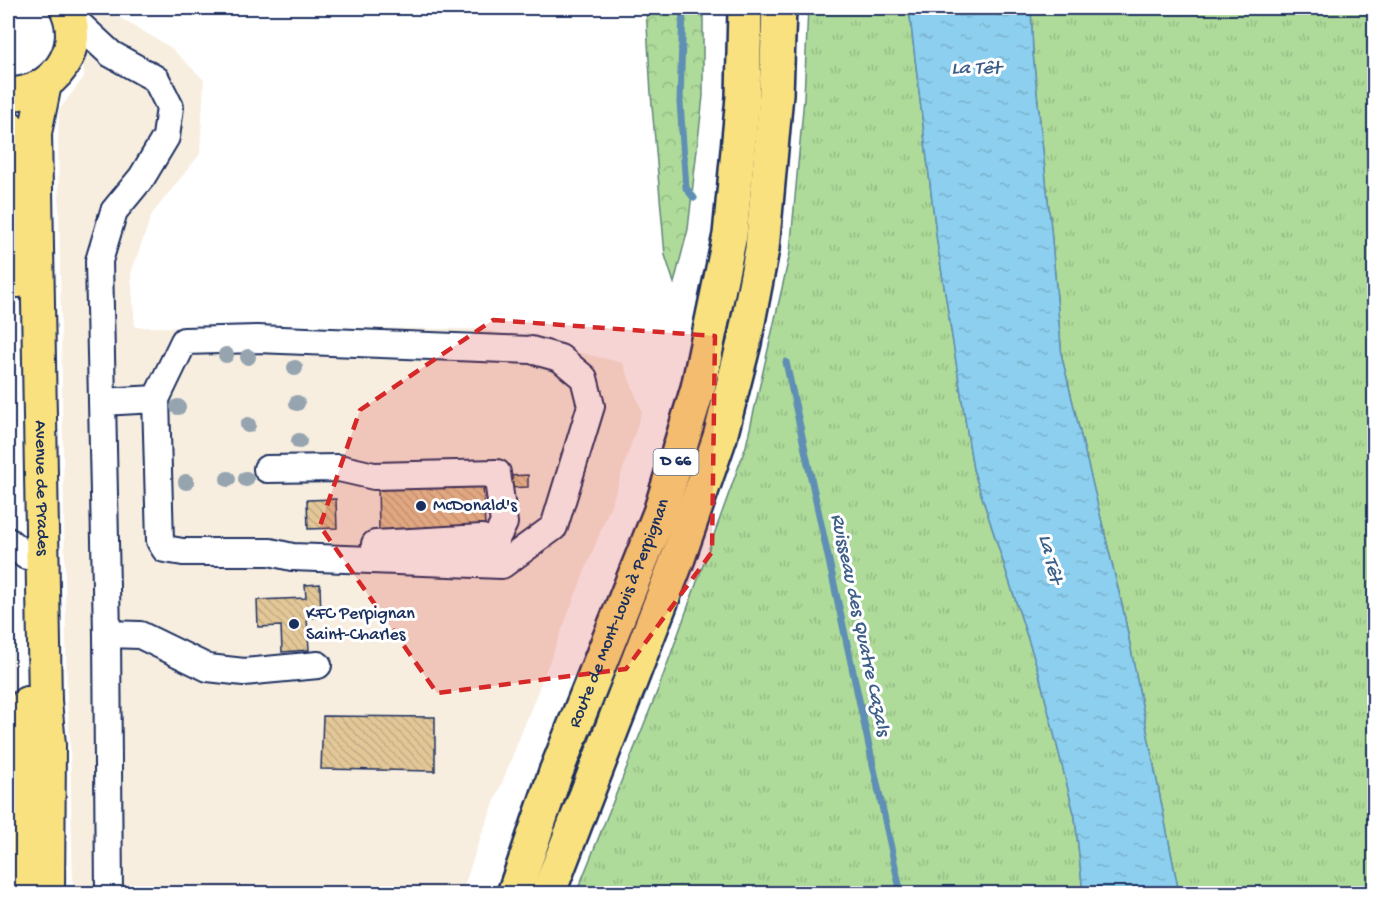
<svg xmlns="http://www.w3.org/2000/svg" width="1382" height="901" viewBox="0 0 1382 901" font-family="'Gochi Hand',sans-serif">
<defs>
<pattern id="grass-tufts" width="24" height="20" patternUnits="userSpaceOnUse" patternTransform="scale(1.5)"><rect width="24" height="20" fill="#aedb99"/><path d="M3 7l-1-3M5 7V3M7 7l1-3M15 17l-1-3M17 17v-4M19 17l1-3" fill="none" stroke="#95bc86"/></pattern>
<pattern id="forest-crowns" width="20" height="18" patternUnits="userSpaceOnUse" patternTransform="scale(1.5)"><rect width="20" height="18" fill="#aedb99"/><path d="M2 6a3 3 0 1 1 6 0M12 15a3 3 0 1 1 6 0" fill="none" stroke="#95bc86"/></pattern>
<pattern id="water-ripples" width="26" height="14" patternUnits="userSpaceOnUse" patternTransform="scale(1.5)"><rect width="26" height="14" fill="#8dcfee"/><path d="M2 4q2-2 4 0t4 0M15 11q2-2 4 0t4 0" fill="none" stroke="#79b2ce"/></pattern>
<pattern id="building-back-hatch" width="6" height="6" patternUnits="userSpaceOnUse" patternTransform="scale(1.5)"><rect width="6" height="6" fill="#e3c797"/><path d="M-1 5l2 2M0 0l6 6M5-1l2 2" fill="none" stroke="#c2ab85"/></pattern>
</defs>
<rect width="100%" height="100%" fill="#fff"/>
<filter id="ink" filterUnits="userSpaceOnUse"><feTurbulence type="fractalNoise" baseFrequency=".0167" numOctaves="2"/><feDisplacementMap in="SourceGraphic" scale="12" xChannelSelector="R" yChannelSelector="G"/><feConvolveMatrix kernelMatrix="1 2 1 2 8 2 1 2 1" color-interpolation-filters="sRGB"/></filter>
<g filter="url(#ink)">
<path fill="#f7eee0" d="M80 8H96L120 18 170 47 204 80 200 154 152 214 131 273 135 327 481 329 623 363 642 411 614 497 478 844 462 893H73L70 744 67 700 58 140 59 110 84 77Z
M8 535 27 893H8Z"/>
<path fill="url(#grass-tufts)" stroke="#64857c" stroke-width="1.5" d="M808 8H909L937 242 973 469 1038 670 1075 817 1083 893 576 894 659 687 746 446 790 253 804 98Z
M1031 8H1374V893H1179L1123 609 1062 358 1051 229 1033 54Z"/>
<path fill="url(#forest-crowns)" stroke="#64857c" stroke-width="1.5" d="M646 8H703V96L688 229 674 283 665 255 651 94Z"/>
<path fill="url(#water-ripples)" stroke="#5f8fb4" stroke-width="1.5" d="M909 8H1031L1033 54 1051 229 1062 358 1123 609 1179 893H1083L1075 817 1038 670 973 469 937 242Z"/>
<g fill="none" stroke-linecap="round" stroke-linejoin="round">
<path stroke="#5f8fb4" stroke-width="7" d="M683 8 680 102 686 188 694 198
M786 362 901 894"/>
</g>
<path fill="url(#building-back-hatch)" stroke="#1b2f5e" stroke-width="1.5" d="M528 475V487L507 488V476Z
M483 483 485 527 379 530 378 485Z
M336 499 337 528 308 529 307 500Z
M320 584 321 617 307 618 309 650 282 652 281 626 258 627 257 600 306 598 305 585Z
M323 716 435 717V771L321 769Z"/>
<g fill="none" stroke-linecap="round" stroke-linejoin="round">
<g stroke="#1b2f5e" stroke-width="30">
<path id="minor" d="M70 16 111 54 156 79 170 107 166 137 142 177 114 211 99 261 107 634 109 894
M257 339 531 350 560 358 584 378 591 406 554 527 502 565 292 557 270 552H183L165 549 160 541 156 399 184 341Z
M102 402 156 399
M267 469 339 468 374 476 497 473 504 523 490 551 468 554 461 553
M8 541 26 556
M375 544 482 538
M107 634 140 635 208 668 244 672 318 665
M8 890 11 887 25 858"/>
</g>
<g stroke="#1b2f5e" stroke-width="36">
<g id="major">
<path id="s1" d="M45 84 35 133 45 701 49 745 48 894"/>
<path d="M8 94C53 95 86 50 66 8"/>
<path d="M8 126 18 281"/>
<path d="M27 703 25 858 28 894"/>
</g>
</g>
<g stroke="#1b2f5e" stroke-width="38">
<g id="highway">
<path id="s2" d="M514 894 556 772 660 513 698 388 730 235 743 97 745 8"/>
<path d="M548 894 678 558 720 437 744 343 762 249 776 94 779 8"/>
</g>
</g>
<use href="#minor" stroke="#fff" stroke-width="26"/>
<use href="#major" stroke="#fae180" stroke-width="32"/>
<use href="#highway" stroke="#fae180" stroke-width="33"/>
</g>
<g fill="#96a4af">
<circle cx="226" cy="355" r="8"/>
<circle cx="248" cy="357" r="8"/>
<circle cx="295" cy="368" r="8"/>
<circle cx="297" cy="403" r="8"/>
<circle cx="178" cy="407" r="8"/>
<circle cx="248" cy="425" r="8"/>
<circle cx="299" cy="441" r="8"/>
<circle cx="228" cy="479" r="8"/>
<circle cx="246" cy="479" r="8"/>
<circle cx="186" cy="482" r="8"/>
</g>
</g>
<path fill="#d62828" fill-opacity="0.2" stroke="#d62828" stroke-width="4.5" stroke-dasharray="12 8" stroke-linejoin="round" d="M493 320 715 336 712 552 626 669 437 693 320 526 360 410Z"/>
<g fill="#1b2f5e" stroke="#fff" stroke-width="2">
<circle cx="421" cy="506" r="6"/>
<circle cx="294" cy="624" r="6"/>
</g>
<g text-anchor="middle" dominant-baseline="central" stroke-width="6" stroke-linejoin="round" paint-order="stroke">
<rect fill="#fff" stroke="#5f6d8e" stroke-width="1.5" x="653.5" y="449" width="45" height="26" rx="4.5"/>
<g font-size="16" font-weight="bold" fill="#1b2f5e">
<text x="676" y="462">D 66</text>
</g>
<g font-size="18" fill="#1b2f5e" stroke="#fff">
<text stroke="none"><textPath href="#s1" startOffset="405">Avenue de Prades</textPath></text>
<text stroke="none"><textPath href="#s2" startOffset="300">Route de Mont-Louis à Perpignan</textPath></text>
</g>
<g font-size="18" fill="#1b2f5e" stroke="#fff" text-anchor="start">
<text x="433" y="506">McDonald's</text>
<text x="306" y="614">KFC Perpignan<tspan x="306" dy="21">Saint-Charles</tspan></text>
</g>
<g font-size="20" font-style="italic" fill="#3d5f89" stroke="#fff">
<text x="976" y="69">La Têt</text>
<text transform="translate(1049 559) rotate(76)">La Têt</text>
<text transform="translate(859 625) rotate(78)">Ruisseau des Quatre Cazals</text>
</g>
</g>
<rect width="1382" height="901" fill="none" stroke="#fff" stroke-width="30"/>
<rect x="15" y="15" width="1352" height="871" fill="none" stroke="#1b2f5e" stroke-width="2" filter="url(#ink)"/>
</svg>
